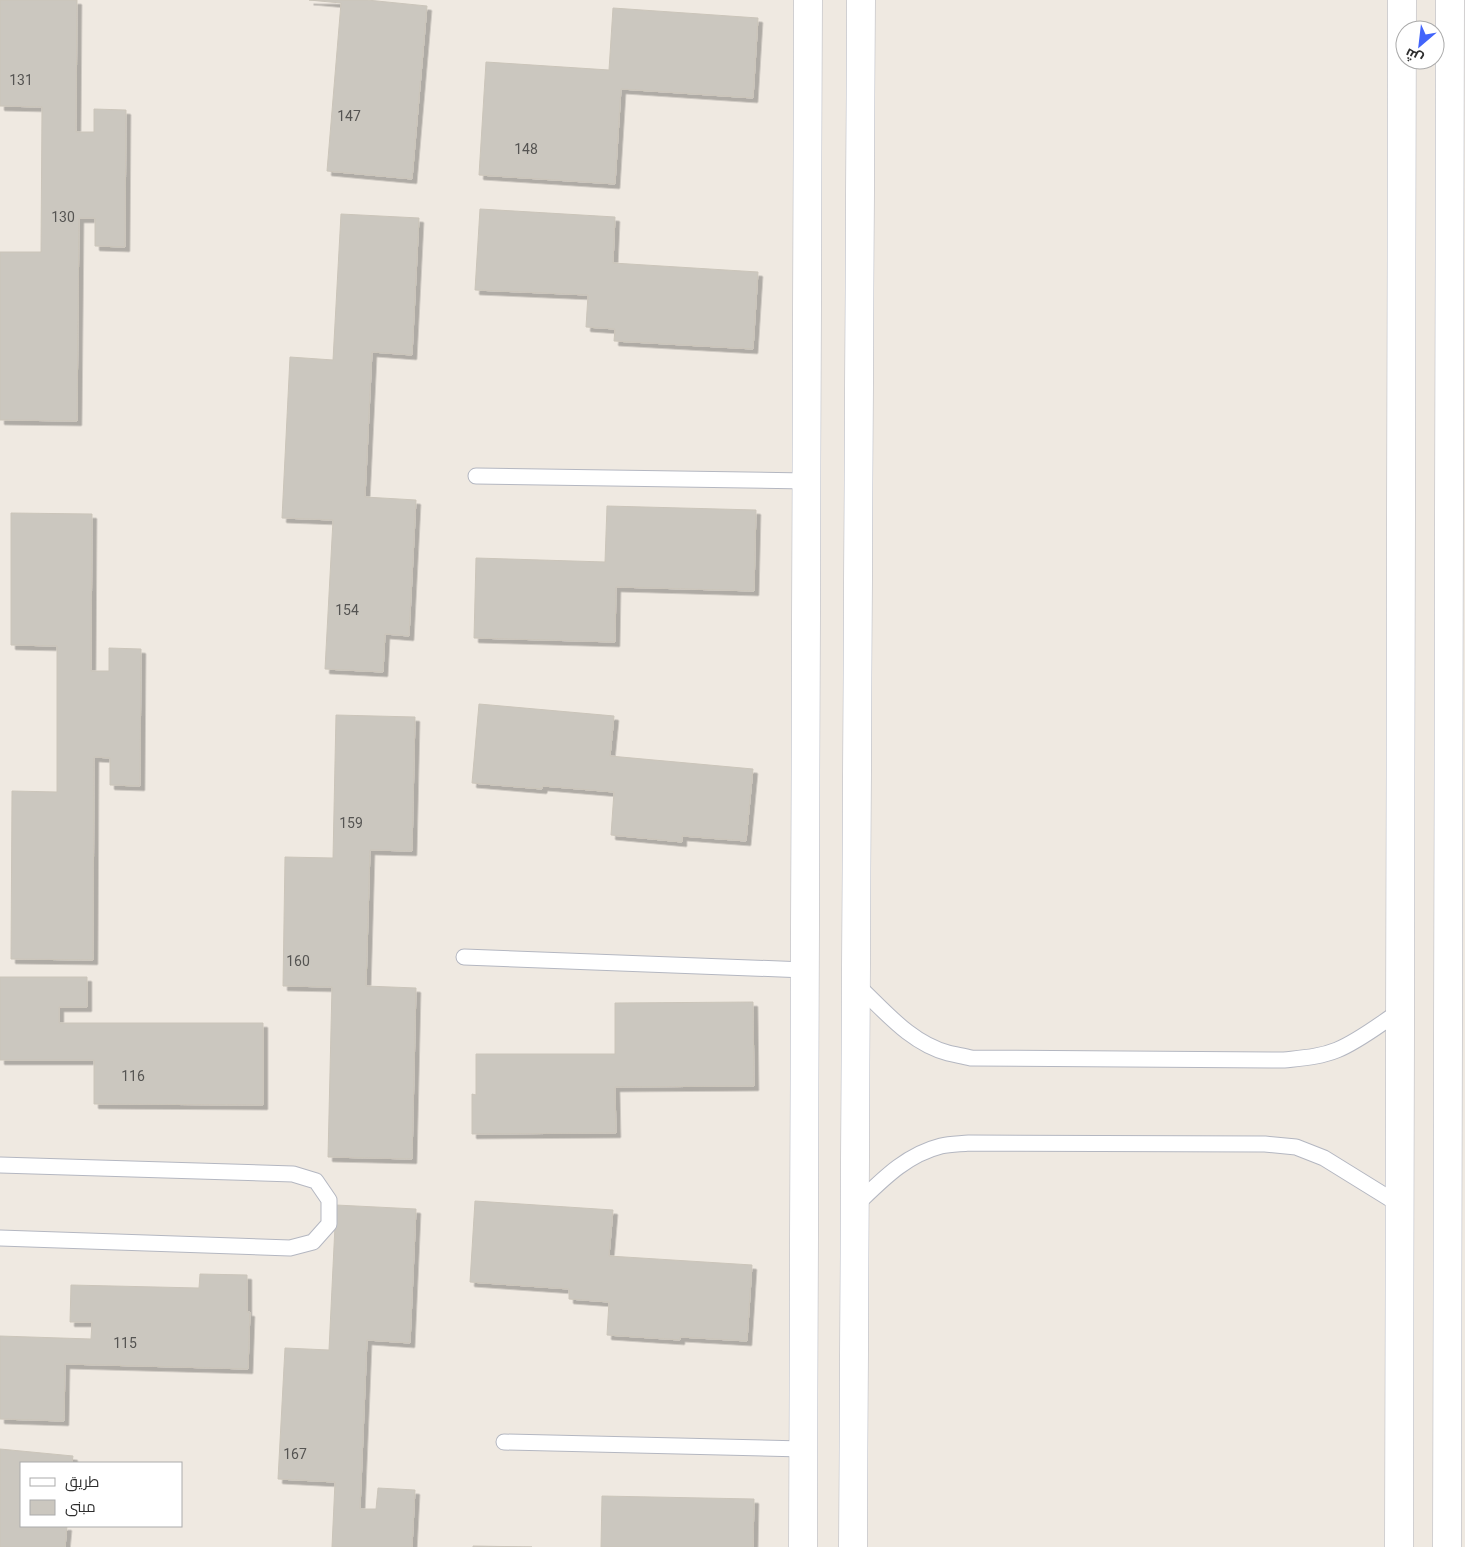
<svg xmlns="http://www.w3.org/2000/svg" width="1465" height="1547" viewBox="0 0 1465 1547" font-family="Roboto,Cairo,sans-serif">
<defs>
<filter id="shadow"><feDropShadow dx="4.5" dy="4.5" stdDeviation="0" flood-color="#0004"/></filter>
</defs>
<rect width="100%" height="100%" fill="#efe9e1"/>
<path fill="#cbc7bf" stroke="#cbc5ba" filter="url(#shadow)" d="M0 0H77L76 132H94V109L126 110 125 247 95 246V218H79L77 421 0 420V252H41L42 107 0 106Z
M309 0H367L427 6 412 179 327 171 341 3Z
M613 8 758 18 753 98 621 89 615 184 479 175 486 62 609 70Z
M480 209 615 217 613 263 758 272 753 349 614 341 615 329 586 327 588 295 475 290Z
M341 214 419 218 412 355 372 352 365 497 416 500 409 636 385 634 383 672 325 669 333 520 282 518 290 357 333 360Z
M607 506 756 510 754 591 616 587 615 642 474 638 476 558 605 562Z
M11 513 92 514 91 671H109V648L141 649 140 786 110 785V758L94 757 93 960 11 959 12 791 57 792V646L11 645Z
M479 704 614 716 610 756 753 769 746 841 682 836V842L611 835 614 792 543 786 542 789 472 783Z
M336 715 415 717 412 851 370 850 366 986 416 988 412 1159 328 1157 332 987 283 986 285 857 333 858Z
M0 977H87V1007H59V1023H263V1105L94 1104V1060H0Z
M753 1002 754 1086 615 1087 616 1133 472 1134V1094L476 1095V1054H615V1003Z
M475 1201 613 1210 609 1256 752 1265 747 1341 680 1337V1340L607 1335 609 1302 569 1299V1289L470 1282Z
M336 1205 416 1209 410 1343 367 1340 360 1509H376L378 1488 415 1490 412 1547H332L335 1482 278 1479 285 1348 329 1350Z
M200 1274 247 1275V1312H250L248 1369 65 1364 64 1421 0 1419V1336L91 1339 92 1322H70L71 1285 199 1288Z
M0 1449 73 1456 72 1463H21V1526H67L65 1547H0Z
M602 1496 754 1499 753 1547H601Z
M473 1546 532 1547H473Z"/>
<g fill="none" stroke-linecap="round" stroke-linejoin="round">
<g stroke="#b4b7c1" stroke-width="17">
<path id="service" d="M476 476 807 481
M464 957 805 970
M856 984C884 1010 910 1043 948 1053 956 1055 964 1056 971 1058L1284 1060C1302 1058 1320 1057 1337 1050 1359 1041 1380 1024 1400 1011
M0 1165 293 1174 316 1181 329 1200V1224L313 1242 290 1248 0 1238
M855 1206C881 1181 905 1155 941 1146 950 1144 960 1144 969 1143L1265 1144 1296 1147 1324 1158 1400 1205
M504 1442 803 1449"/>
</g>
<g stroke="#b4b7c1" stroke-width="29">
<path id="minor" d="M803 1547 808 0
M853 1547 861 0
M1399 1547 1402 0
M1447 1547 1450 0"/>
</g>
<use href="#service" stroke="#fff" stroke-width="15"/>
<use href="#minor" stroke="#fff" stroke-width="28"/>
</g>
<g text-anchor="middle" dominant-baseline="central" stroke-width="4" stroke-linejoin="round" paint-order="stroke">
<g font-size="14" fill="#555452">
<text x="21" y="80">131</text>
<text x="349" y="116">147</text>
<text x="526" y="149">148</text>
<text x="63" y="217">130</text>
<text x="347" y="610">154</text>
<text x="351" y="823">159</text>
<text x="298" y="961">160</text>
<text x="133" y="1076">116</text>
<text x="125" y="1343">115</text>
<text x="295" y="1454">167</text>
</g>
</g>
<rect x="20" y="1462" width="162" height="65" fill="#ffffff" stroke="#ababab"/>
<rect x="30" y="1478" width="25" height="8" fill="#ffffff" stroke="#ababab"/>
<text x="65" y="1487" font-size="15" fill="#2e2e2e">طريق</text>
<rect x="30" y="1500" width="25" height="15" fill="#cbc7bf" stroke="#ababab"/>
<text x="65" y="1512" font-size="15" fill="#2e2e2e">مبنى</text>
<g transform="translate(1420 45) rotate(208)"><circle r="24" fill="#ffffff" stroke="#ababab"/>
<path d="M0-4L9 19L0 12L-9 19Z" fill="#4264fb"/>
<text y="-8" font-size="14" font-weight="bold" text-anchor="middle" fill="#2e2e2e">ش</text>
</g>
</svg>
